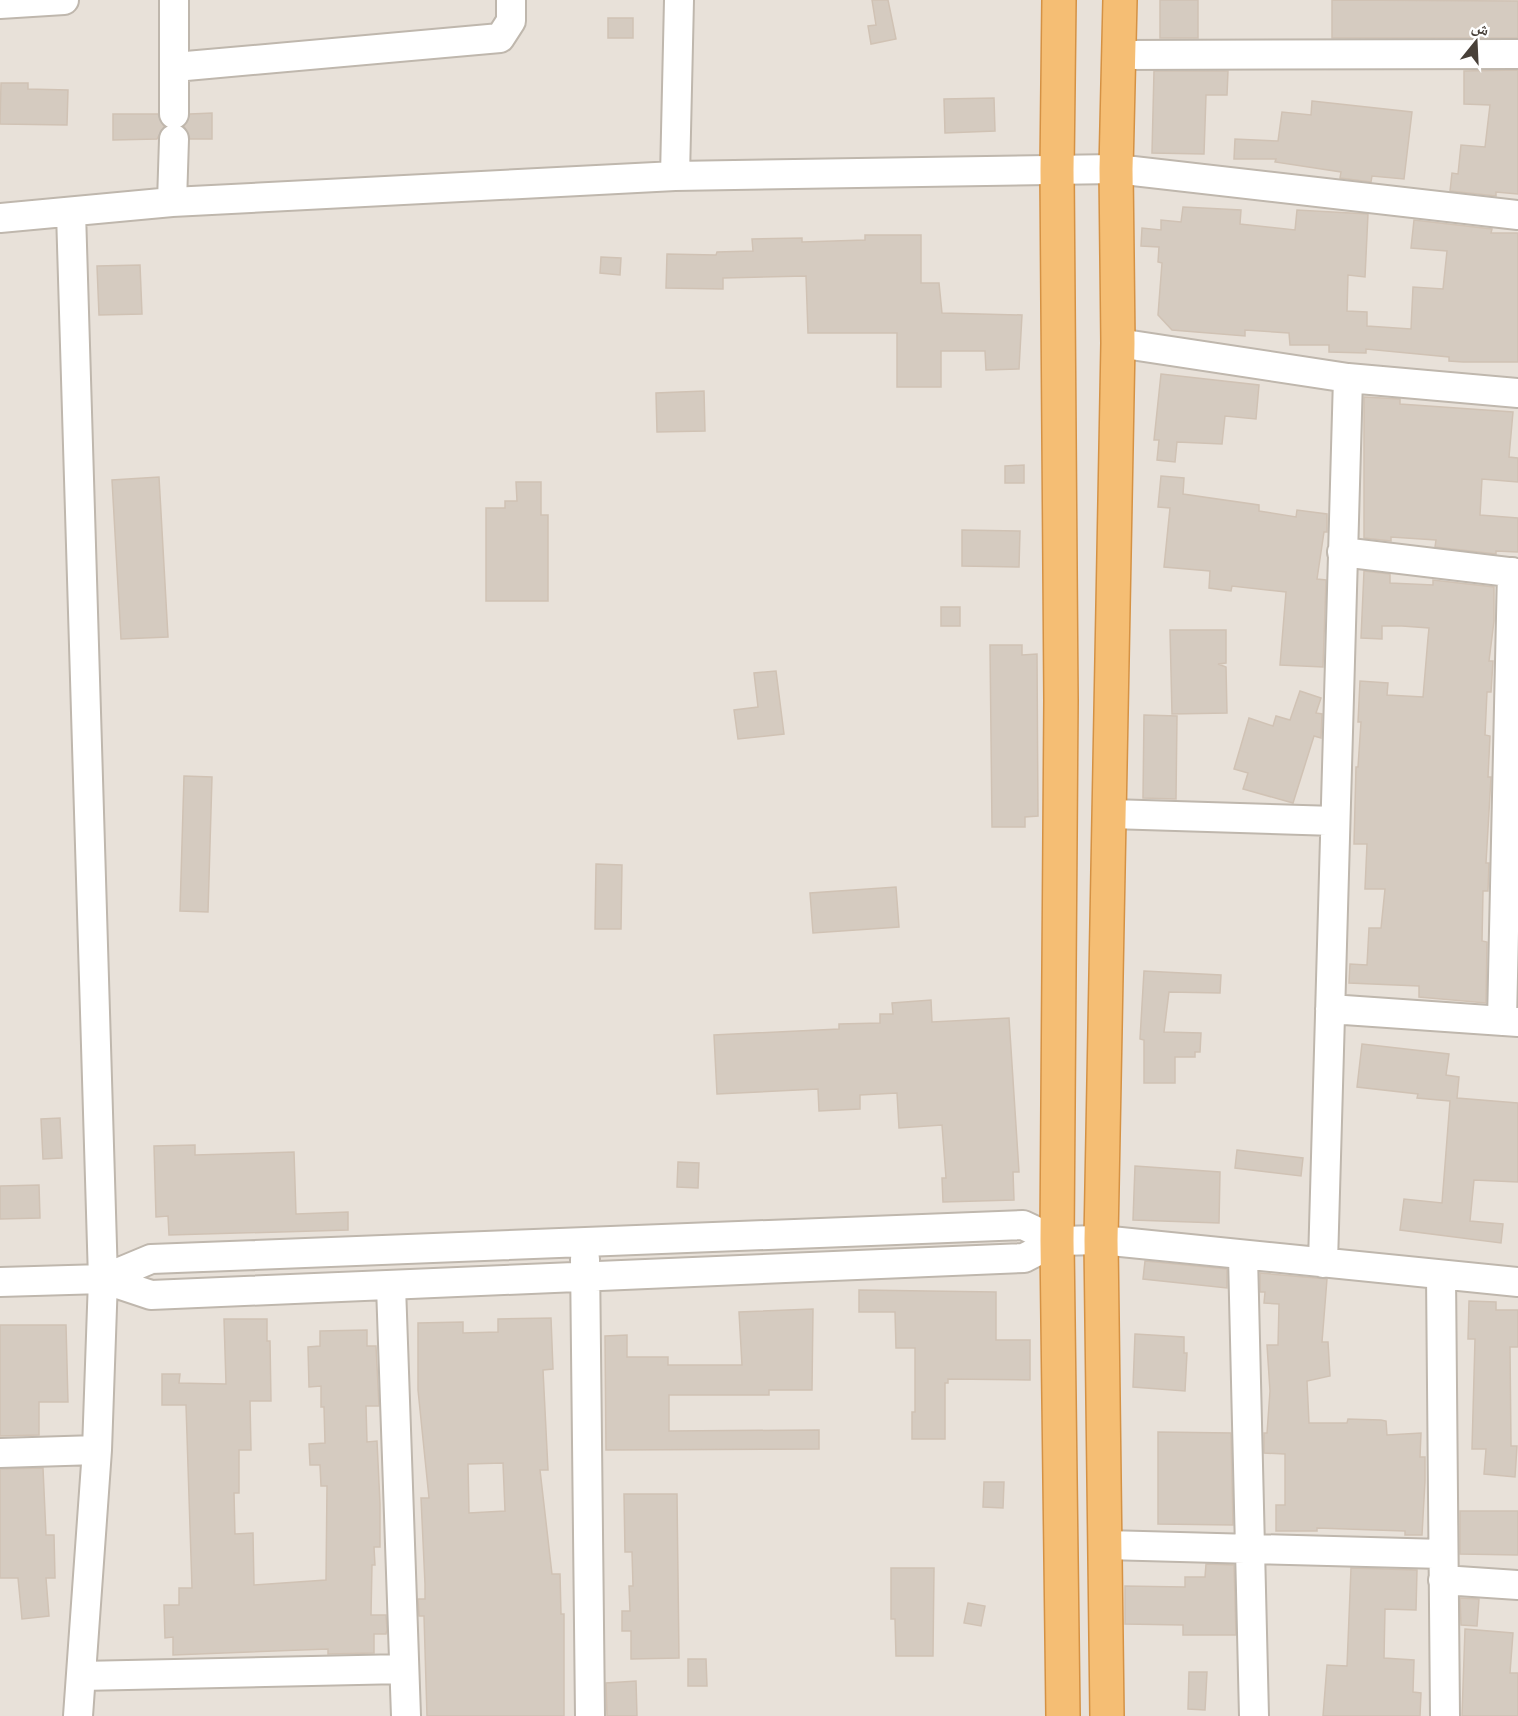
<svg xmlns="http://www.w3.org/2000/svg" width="1518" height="1716" viewBox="0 0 1518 1716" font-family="'Archivo Narrow','Noto Naskh Arabic',sans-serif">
<rect width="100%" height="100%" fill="#f4f0ea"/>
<path fill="#e8e1d9" d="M0 0H1518V1716H0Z"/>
<path fill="#d5cbc0" stroke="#d0c2b4" stroke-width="1.5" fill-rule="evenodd" d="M872 0H888L896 39 871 44 868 26 876 25Z
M1160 0H1198V38H1160Z
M1332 0 1518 1V38H1332Z
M608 18H633V38H608Z
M1518 70V194L1496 192V196L1450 191 1452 173 1458 174 1461 145 1485 147 1490 105 1464 104V71Z
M1154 71H1228L1227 95H1206L1204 154 1152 153Z
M1 83H28V89L68 90 67 125 0 124Z
M994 98 995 131 945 133 944 99Z
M1312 101 1412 112 1404 179 1372 176 1371 182 1340 178 1341 172 1275 162 1276 159H1234L1235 139 1278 141 1282 112 1311 115Z
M212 113V139H190L184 126 190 114Z
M113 114H158L164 127 157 139 113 140Z
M1183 207 1241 210 1240 224 1295 230 1297 210 1368 214 1365 277 1348 275 1347 311 1367 312V326L1411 329 1413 287 1443 289 1447 251 1411 248 1414 220 1492 229 1491 233H1518V362H1463L1449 361V357L1366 349V353L1329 352V345H1290L1289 333 1245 330V336L1172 330 1158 315 1162 263 1158 262 1159 247 1141 246 1142 228 1161 230V220L1181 222Z
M865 235H921V283H939L942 313 1022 315 1019 369 986 370 985 351H941V387H897V333H808L806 276 723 278V289L666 288 667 254 716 255 717 252 753 251 752 239 802 238V242L865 240Z
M601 257 621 258 620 275 600 273Z
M140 265 142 314 99 315 97 266Z
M1161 374 1259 385 1256 419 1225 416 1222 444 1177 442 1175 462 1157 460 1159 440H1154Z
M704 391 705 431 657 432 656 393Z
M1364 397 1400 399V404L1513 412 1509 457 1518 458V482L1482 479 1480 515 1518 518V552L1496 551V554L1435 547 1436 540 1391 537V541L1364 538Z
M1024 465V483H1005V466Z
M1161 476 1184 478 1183 494 1259 505V511L1296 517 1297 510 1327 514V532H1324L1317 579 1326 580 1323 667 1280 665 1286 592 1232 586 1231 591 1209 588 1210 571 1164 567 1170 508 1158 507Z
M159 477 168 637 121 639 112 480Z
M516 482H541V515H548V601H486V508H505V501H517Z
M962 530 1020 531 1019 567 962 566Z
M1364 571 1390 574V583L1433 585V580L1494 587V621L1489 661H1493L1491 692H1487L1485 735 1490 736 1488 777H1491L1486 863H1489L1488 891H1483L1482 941 1487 942 1486 1003 1419 997V986L1349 983 1350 964 1367 965 1369 928H1381L1385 889H1365L1367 844H1354L1356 767H1358L1361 722H1358L1360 681 1388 683 1387 695 1423 697 1428 638 1429 628 1402 626H1382V639L1361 638Z
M941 607H960V626H941Z
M1170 630H1226V663L1218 664 1226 667 1227 713 1172 714Z
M990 645H1022V655L1037 654 1038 816 1025 817V827H992Z
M776 671 784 734 738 739 734 710 758 707 754 673Z
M1300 691 1321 698 1316 713 1322 714 1321 738 1314 736 1293 803 1243 789 1248 773 1234 769 1249 718 1273 726 1276 716 1290 720Z
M1144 715 1177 716 1176 799 1143 798Z
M184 776 212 777 208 912 180 911Z
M596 864 622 865 621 929H595Z
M896 887 899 927 813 933 810 893Z
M1144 971 1221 975 1220 993 1169 992 1164 1032 1201 1033 1200 1052H1195V1057H1175V1083H1144V1040L1140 1039Z
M931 1000 932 1022 1009 1018 1019 1172H1013L1014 1200 943 1202 942 1178H946L942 1125 899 1128 897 1093 860 1095V1109L819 1111 818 1089 717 1094 714 1035 839 1029V1024L880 1023V1014H893L892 1003Z
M1362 1044 1449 1054 1446 1075 1459 1077 1457 1098 1518 1103V1182L1474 1180 1470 1221 1503 1224 1501 1243 1400 1230 1404 1199 1442 1203 1450 1101 1417 1098 1418 1094 1357 1087Z
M60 1118 62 1158 43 1159 41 1119Z
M195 1145V1155L294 1152 296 1214 348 1212V1230L169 1235 168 1216 156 1217 154 1146Z
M1237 1150 1303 1158 1301 1176 1235 1168Z
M678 1162 699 1163 698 1188 677 1187Z
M1135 1166 1220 1172 1219 1223 1133 1220Z
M39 1185 40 1218 0 1219V1186Z
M1145 1261 1227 1269V1288L1143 1279Z
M1260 1273 1327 1279 1322 1342H1328L1330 1376 1307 1381 1309 1423H1347L1348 1419 1381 1420 1386 1421 1387 1435 1421 1433 1420 1457H1425V1481L1422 1535H1405V1531L1317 1528V1531H1276V1505H1285V1454L1264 1453V1433H1267L1270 1391 1267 1345H1278L1279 1304 1264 1303 1265 1292H1260Z
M859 1290 996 1292V1340H1030V1380L948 1379V1383H945V1439H912V1412H915V1348H896L895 1312H859Z
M1469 1301 1496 1302V1310H1518V1347H1510L1511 1446H1517L1515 1477 1484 1474 1486 1449H1472L1475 1339H1468Z
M813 1309 812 1390H769V1395H669V1431L819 1430V1449L606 1450 605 1336 627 1335V1357H668V1365H742L739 1312Z
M551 1318 553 1369 543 1370 548 1470H540L552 1574H560L561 1614H564V1716H427L424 1616H419L418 1599H425V1584L421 1498H429L418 1390V1323L463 1322V1333L498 1332V1319ZM503 1463 505 1511 469 1513 468 1464Z
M224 1319H267V1341H270L271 1401H250L251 1450H239V1493H234L235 1534 253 1533 254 1585 326 1580 327 1486H321L320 1465H310L309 1444 325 1443 324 1407H321V1386L309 1387 308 1347 320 1346V1331L367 1330V1346H376L379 1406H366L367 1442 377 1441 380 1504V1547H374L375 1565H372L371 1615H386L387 1630 386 1634H374V1653L328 1654V1649L173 1655V1637L165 1638 164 1605H179V1588H192L186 1405H162V1374H180L179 1383 226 1384Z
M0 1325H66L68 1402H39V1435L0 1436Z
M1135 1334 1184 1337V1353H1187L1185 1391 1133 1387Z
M1158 1432 1231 1433 1233 1525 1158 1524Z
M43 1468 46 1535H54L55 1578H46L49 1616 22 1619 18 1578H0V1469Z
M984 1482H1004L1003 1508 983 1507Z
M624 1494H677L679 1658 631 1659V1631H622V1611H630L629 1586H633L632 1552H625Z
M1460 1511H1518V1555L1460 1554Z
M1206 1564 1234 1565 1236 1635H1183V1625L1125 1624V1586L1185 1587V1577H1205Z
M891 1568H934L933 1656H896L895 1619H891Z
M1351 1568 1417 1570 1416 1610 1385 1609 1384 1658 1414 1660 1413 1692 1421 1693 1420 1716H1323L1327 1665 1347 1666Z
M1460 1598 1479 1599 1477 1626 1461 1625Z
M968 1603 985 1606 981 1626 964 1623Z
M1465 1629 1513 1633 1510 1673H1518V1716H1462Z
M688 1659H706L707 1686H688Z
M1189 1672H1207L1205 1710 1188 1709Z
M636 1681 637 1716H607L606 1683Z"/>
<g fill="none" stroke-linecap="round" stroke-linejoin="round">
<g stroke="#bfb7ad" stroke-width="32">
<path id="minor" d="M0 4 64 0
M1119 55 1518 54
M175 67 500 38 511 21V0
M174 114V0
M675 176 679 0
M172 202 174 139
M71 212 103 1279 97 1450 78 1716
M0 218 172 202 675 176 1116 169 1518 215
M1118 343 1348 378 1518 393
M1342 552 1518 573
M1111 814 1335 821
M1330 1009 1518 1022
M1502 1021 1512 572
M1243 1256 1254 1716
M585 1259 590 1716
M1323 1263 1348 378
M1441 1275 1445 1716
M103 1279 151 1295 1024 1258 1057 1241
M0 1282 103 1279 151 1259 1023 1225 1057 1241 1101 1240 1518 1282
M391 1286 406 1716
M0 1453 97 1450
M1106 1545 1443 1554
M1443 1580 1518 1585
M81 1676 404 1669"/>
</g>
<g stroke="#d59244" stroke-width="36">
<path id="highway" d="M1059 0 1057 170 1061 700 1057 1241 1063 1716
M1107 1716 1101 1240 1118 343 1116 169 1120 0"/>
</g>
<use href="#minor" stroke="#fff" stroke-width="28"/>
<use href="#highway" stroke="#f5be74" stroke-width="33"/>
</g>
<g transform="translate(1476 42) rotate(18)" stroke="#ffffff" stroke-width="4.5" paint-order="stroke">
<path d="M0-4.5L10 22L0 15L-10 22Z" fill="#484039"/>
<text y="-9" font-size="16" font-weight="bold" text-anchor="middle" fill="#484039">ش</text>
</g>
</svg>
